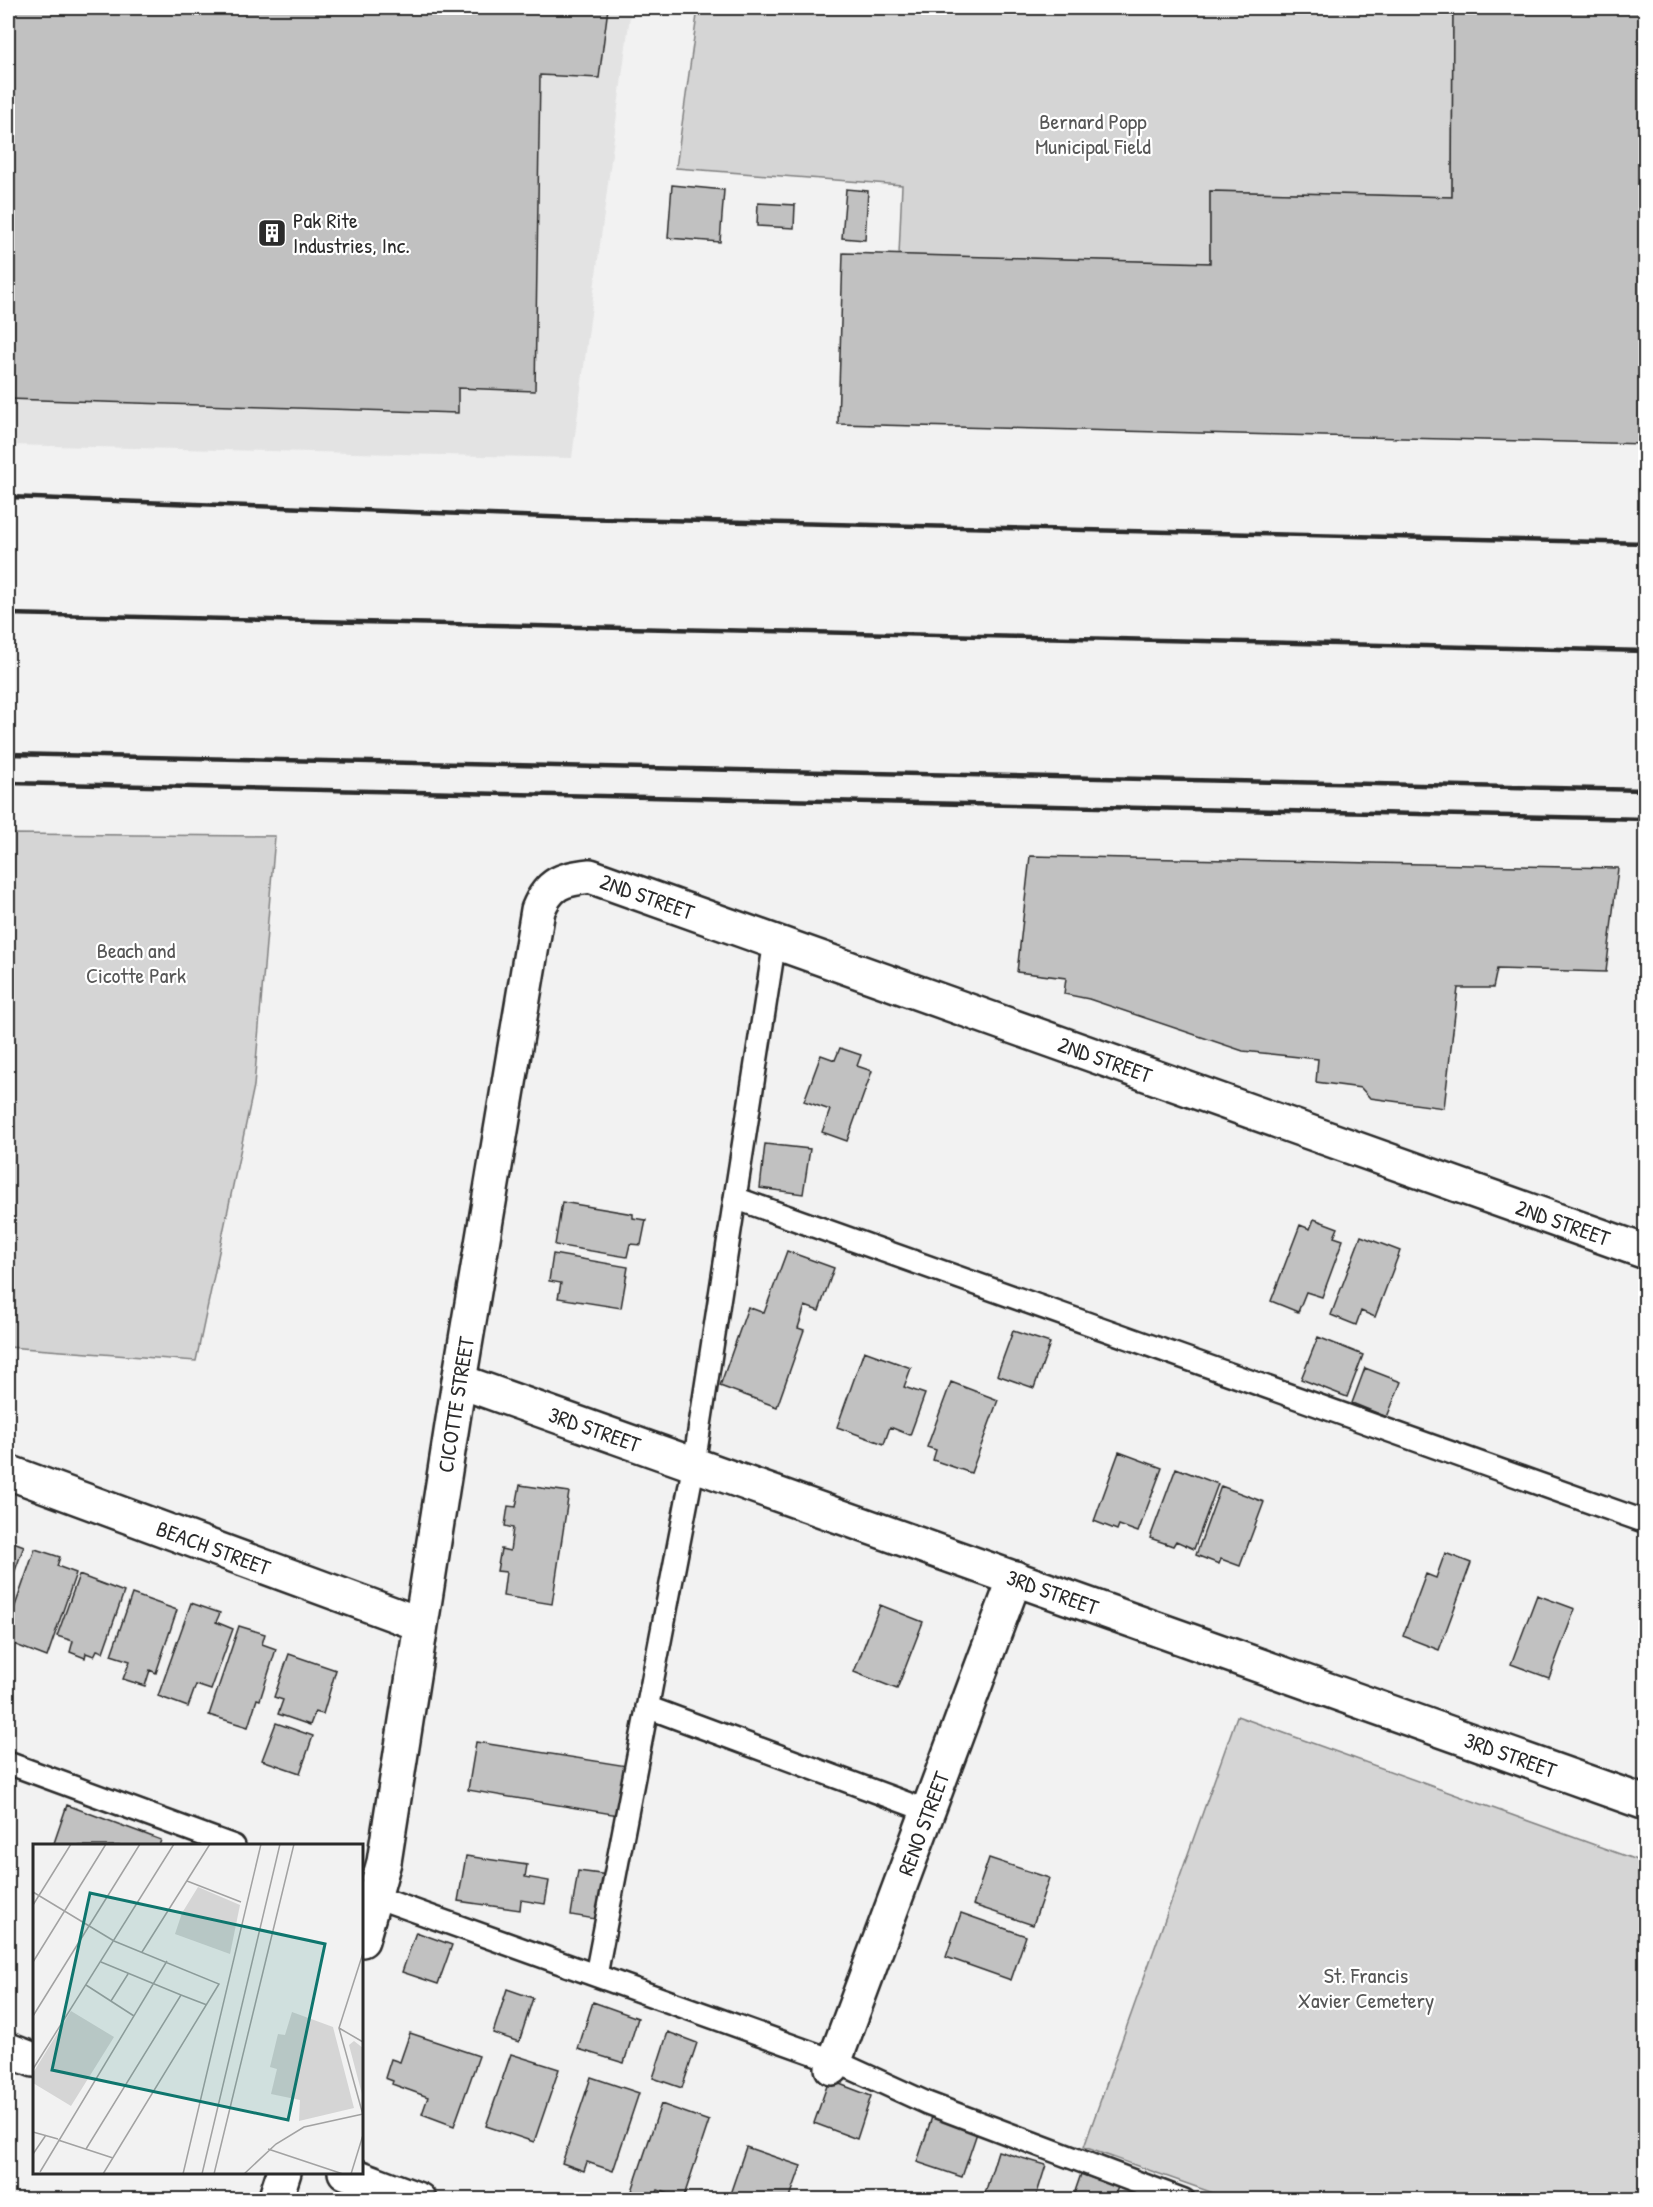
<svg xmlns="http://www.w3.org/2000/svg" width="1653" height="2207" viewBox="0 0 1653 2207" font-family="'Patrick Hand',sans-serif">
<rect width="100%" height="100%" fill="#f2f2f2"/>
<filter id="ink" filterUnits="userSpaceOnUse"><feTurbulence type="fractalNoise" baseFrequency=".0167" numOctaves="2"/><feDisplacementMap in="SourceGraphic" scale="12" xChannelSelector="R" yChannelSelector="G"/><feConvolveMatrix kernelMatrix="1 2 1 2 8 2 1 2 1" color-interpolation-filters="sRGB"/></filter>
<g filter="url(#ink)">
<path fill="#e3e3e3" d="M8 8H631L572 458 8 445Z"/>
<path fill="#d5d5d5" stroke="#808080" stroke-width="1.5" d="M698 8H1453L1452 197 1210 191V263L899 255 902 185 676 168Z
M8 834 275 836 254 1086 196 1361 8 1347Z
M1237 1716 1645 1863V2199H1230L1084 2147Z"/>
<path fill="#c1c1c1" stroke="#2b2b2b" stroke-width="1.5" d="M8 8H608L599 78 540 75 535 391 458 388V413L8 399Z
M1453 8H1646V444L838 424 843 253 1210 263V191L1452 197Z
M672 185 724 190 720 242 668 238Z
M846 189 868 191 865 240 842 238Z
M758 203 795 205 794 228 757 226Z
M1030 856 1618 868 1606 972 1497 969 1493 988H1458L1444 1108 1370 1098 1361 1088 1316 1082 1318 1059 1243 1051 1089 999 1064 994 1066 978 1017 972Z
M840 1048 861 1055 857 1066 872 1071 847 1141 822 1132 830 1110 804 1101 821 1055 835 1060Z
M765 1144 810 1149 803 1194 760 1188Z
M562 1202 633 1214V1218L646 1220 641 1245 630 1244 627 1257 555 1245Z
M1314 1219 1338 1228 1334 1237 1343 1240 1322 1297 1306 1292 1298 1312 1271 1301 1300 1225 1310 1229Z
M1361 1236 1400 1251 1375 1317 1361 1311 1356 1325 1331 1315Z
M787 1251 834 1268 819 1311 805 1306 798 1328 804 1330 777 1407 720 1386 748 1307 764 1313Z
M553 1254 628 1267 621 1308 558 1298 561 1283 549 1281Z
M1013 1331 1050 1343 1034 1388 997 1375Z
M1318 1337 1363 1355 1347 1397 1301 1379Z
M864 1351 911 1368 904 1387 925 1394 910 1435 890 1427 884 1444 837 1427Z
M1365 1368 1401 1382 1387 1417 1352 1403Z
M951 1382 998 1400 971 1473 933 1460 936 1450 927 1447Z
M1119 1452 1162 1468 1138 1532 1119 1525 1117 1530 1094 1521Z
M1176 1468 1218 1484 1194 1549 1176 1541 1173 1546 1150 1538Z
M520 1485 569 1492 552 1604 503 1596 506 1572 497 1571 501 1549 510 1551 513 1528 505 1526 508 1506 516 1507Z
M1221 1486 1264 1502 1240 1566 1221 1559 1219 1564 1196 1555Z
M8 1540 24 1546 8 1590Z
M35 1549 60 1557 57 1566 76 1573 47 1657 8 1642V1626Z
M1445 1553 1471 1563 1439 1650 1403 1636 1426 1574 1436 1578Z
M79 1575 124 1592 103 1652 97 1650 94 1656 86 1653 85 1658 70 1652 73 1641 57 1636Z
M132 1594 177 1610 156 1673 150 1670 145 1686 123 1679 130 1661 111 1655Z
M1537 1595 1575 1609 1549 1678 1511 1664Z
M191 1603 220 1613 216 1622 233 1629 211 1690 196 1685 188 1707 158 1696Z
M880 1605 923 1622 897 1689 854 1672Z
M239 1626 265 1634 262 1644 276 1649 260 1700 257 1699 248 1727 209 1715Z
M289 1654 336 1670 323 1714 315 1712 310 1725 278 1714 283 1700 274 1697Z
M276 1723 313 1736 300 1773 262 1760Z
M476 1742 627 1766 618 1815 468 1790Z
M67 1805 161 1840 159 1846H61L54 1843Z
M466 1856 527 1865 525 1877 549 1881 545 1904 521 1900 520 1910 458 1901Z
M989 1858 1049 1878 1033 1925 973 1905Z
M578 1871 608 1875 601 1920 571 1915Z
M961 1913 1026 1936 1011 1980 946 1957Z
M416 1932 452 1945 438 1984 402 1972Z
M507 1989 533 1998 519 2042 493 2033Z
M593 2002 638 2018 624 2063 578 2049Z
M668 2032 697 2043 682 2088 653 2078Z
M410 2033 479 2056 454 2126 422 2114 428 2097 392 2084 393 2081 385 2078 391 2059 400 2062Z
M511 2054 559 2069 534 2142 486 2126Z
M591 2077 639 2093 613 2171 587 2162 584 2171 562 2163Z
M829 2080 871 2096 857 2139 814 2123Z
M661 2104 709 2121 683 2199 658 2190 654 2199 632 2191Z
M932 2117 977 2133 962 2177 917 2162Z
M746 2147 801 2166 789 2200H728Z
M998 2151 1046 2165 1035 2200H983Z
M1081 2174 1118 2187 1113 2200H1072Z"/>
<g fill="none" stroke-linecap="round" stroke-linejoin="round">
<g stroke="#2b2b2b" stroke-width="26">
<path id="lane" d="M775 941 735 1198 1646 1522
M647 1707 928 1811
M8 1763 234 1846
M365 1893 835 2061 927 2103 1184 2200
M596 1975 694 1464 735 1198"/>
</g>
<g stroke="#2b2b2b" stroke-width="38">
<g id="street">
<path id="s1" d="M459 1381 1646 1803"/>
<path id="s2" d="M8 1472 420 1624"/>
<path id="s3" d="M362 1940 384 1862 459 1381 538 910C549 883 562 879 590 876L1646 1252"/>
<path d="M8 2050 34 2060"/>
<path id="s4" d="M832 2068 1015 1578"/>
<path d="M345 2172 419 2200"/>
<path d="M275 2200 284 2172"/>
</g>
</g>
<use href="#lane" stroke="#fff" stroke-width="21"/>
<use href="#street" stroke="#fff" stroke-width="33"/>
<path stroke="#2b2b2b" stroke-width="4.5" d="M8 497 574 518 1646 543
M8 614 1646 651
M8 754 1646 790
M8 783 1646 819"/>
</g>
</g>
<defs>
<g id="building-square" transform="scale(1.5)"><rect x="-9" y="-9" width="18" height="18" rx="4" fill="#2b2b2b" stroke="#fff"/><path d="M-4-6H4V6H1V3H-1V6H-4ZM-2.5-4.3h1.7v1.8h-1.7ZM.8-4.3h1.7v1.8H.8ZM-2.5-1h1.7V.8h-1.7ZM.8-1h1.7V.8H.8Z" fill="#fff"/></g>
</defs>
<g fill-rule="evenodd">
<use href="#building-square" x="272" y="233"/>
</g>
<g text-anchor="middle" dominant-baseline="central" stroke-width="4.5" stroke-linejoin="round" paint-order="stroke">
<g font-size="22" fill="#565656" stroke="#fff">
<text x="1093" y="121">Bernard Popp<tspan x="1093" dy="25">Municipal Field</tspan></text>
<text x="136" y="950">Beach and<tspan x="136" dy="25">Cicotte Park</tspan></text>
<text x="1366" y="1975">St. Francis<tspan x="1366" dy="25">Xavier Cemetery</tspan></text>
</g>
<g font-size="22" fill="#2b2b2b" stroke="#fff" text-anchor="start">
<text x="293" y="220">Pak Rite<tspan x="293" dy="25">Industries, Inc.</tspan></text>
</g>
<g font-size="22" fill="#2b2b2b" stroke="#fff">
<text stroke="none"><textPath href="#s3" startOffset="1173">2ND STREET</textPath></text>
<text stroke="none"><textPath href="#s3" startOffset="1659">2ND STREET</textPath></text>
<text stroke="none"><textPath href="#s3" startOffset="2145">2ND STREET</textPath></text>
<text stroke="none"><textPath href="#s3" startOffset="544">CICOTTE STREET</textPath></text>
<text stroke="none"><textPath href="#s1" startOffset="144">3RD STREET</textPath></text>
<text stroke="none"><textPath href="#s2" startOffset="219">BEACH STREET</textPath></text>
<text stroke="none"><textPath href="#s1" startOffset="630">3RD STREET</textPath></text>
<text stroke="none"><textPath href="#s1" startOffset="1116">3RD STREET</textPath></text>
<text stroke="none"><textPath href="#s4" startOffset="261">RENO STREET</textPath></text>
</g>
</g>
<g transform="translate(33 1844)">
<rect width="330" height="330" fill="#f2f2f2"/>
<path d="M165 43 207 61 197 110 142 90 149 69ZM38 167 81 193 38 262 0 239V229ZM259 168 300 183 321 264 266 277 267 256 238 250 244 225 237 223 245 190 252 191ZM321 197 330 204V254L316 201Z" fill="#d5d5d5"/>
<path fill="none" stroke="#a2a2a2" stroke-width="1.5" d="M154 37 208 58M0 48 81 97 186 140 70 330M0 61 38 0M109 108 177 0M330 109 306 184 330 271M0 118 73 0M68 118 148 151M53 141 101 172M78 157 95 130M0 172 107 0M306 184 330 198M0 225 141 0M0 288 25 295M25 296 80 314M53 305 148 151 174 161M235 305 310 330M0 310 13 291M7 328 134 117M150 330 228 0M169 330 247 0M181 330 261 0M211 330 243 300 271 283 330 270M318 330 330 291"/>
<path fill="#0f766e" fill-opacity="0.15" stroke="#0f766e" stroke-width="3" d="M57 49 292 100 255 276 19 226Z"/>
<rect width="330" height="330" fill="none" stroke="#2b2b2b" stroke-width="3"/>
</g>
<rect width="1653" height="2207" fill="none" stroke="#fff" stroke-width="30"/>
<rect x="15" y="15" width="1623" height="2177" fill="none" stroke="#2b2b2b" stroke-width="2" filter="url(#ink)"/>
</svg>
